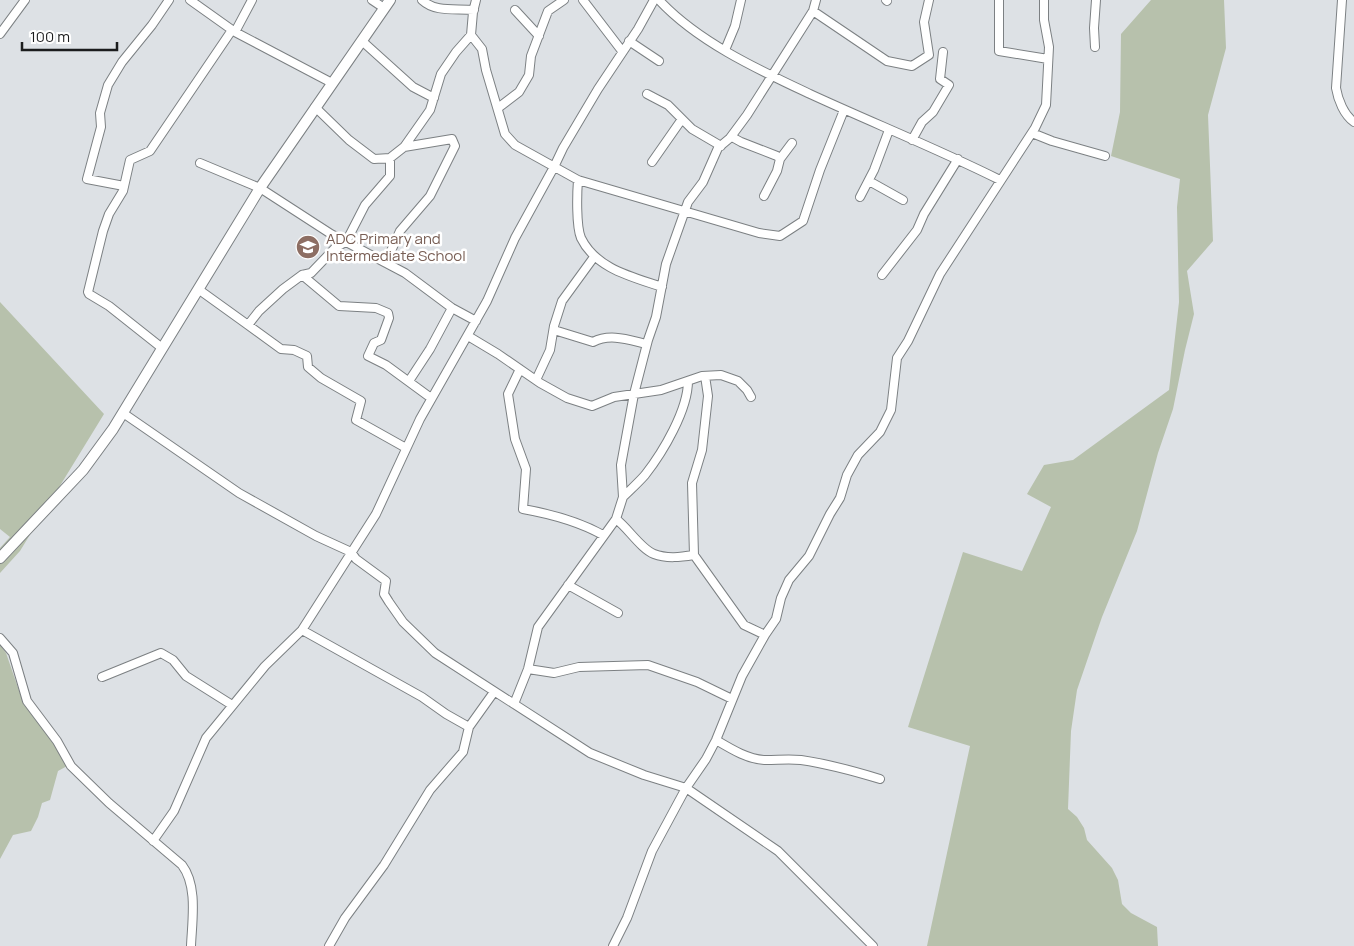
<svg xmlns="http://www.w3.org/2000/svg" width="1354" height="946" viewBox="0 0 1354 946" font-family="Manrope,sans-serif">
<rect width="100%" height="100%" fill="#dde1e5"/>
<path fill="#b7c1ac" d="M1151 0H1224L1226 48 1208 115 1213 241 1187 271 1194 314 1185 350 1173 409 1158 453 1137 531 1102 617 1077 690 1071 731 1068 809 1077 817 1084 828 1087 840 1112 868 1118 880 1122 904 1131 913 1157 927 1158 946H927L970 746 908 727 963 552 1022 571 1051 507 1027 494 1044 465 1073 460 1169 390 1179 302 1177 207 1180 179 1111 156 1120 112 1121 34Z
M0 302 104 414 20 551 0 573V548L10 537 0 529Z
M0 645 6 653 24 705 54 739 69 765 58 771 50 800 42 803 38 817 31 831 13 835 0 859Z"/>
<g fill="none" stroke-linecap="round" stroke-linejoin="round">
<g stroke="#7c8083" stroke-width="10">
<path id="street" d="M190 0 235 32 332 83
M372 0 384 8
M422 0C436 13 456 8 474 10
M583 0 622 51
M659 0C698 42 759 70 810 94 873 123 938 149 1000 180
M886 0 887 1
M999 0V51L1048 59
M1342 0 1336 88C1338 100 1344 115 1354 122
M515 10 539 36
M813 11 887 61 912 66 929 55 924 22 929 0
M235 32 252 0
M0 34 25 0
M471 35 482 49 486 70 505 134 515 145 578 180 759 233 780 236 803 221 820 170 844 110
M362 41 413 87 434 98
M629 41 659 61
M1095 47 1094 28 1096 0
M725 50 735 26 741 0
M647 94 668 105 692 129 721 146
M315 107 349 140 374 159 390 158 404 147 430 110 441 74 456 52 471 35 473 12 476 0
M498 108 519 92 529 75 531 56 548 11 564 0
M1032 133 1052 141 1105 156
M732 137 741 142 777 156 780 159 777 171 764 196
M912 140 922 122 933 112 949 85 940 79 943 52
M780 159 792 143
M652 162 682 119
M200 163 260 188 331 234 405 273 452 308 476 321
M578 180C577 193 576 226 581 238 596 269 633 277 662 287
M869 181 903 200
M124 186 87 179 101 127 100 113 108 85 122 62 152 25 169 0
M860 197 874 170 889 130
M386 262 400 231 430 196 455 146 452 139 404 147
M302 275 339 306 376 308 388 313 389 318 381 340 374 343 368 356 386 365 431 398
M882 275 917 230 924 214 958 159
M198 289 248 325 259 311 283 289 302 275 311 273 336 247 346 242 365 205 390 176V158
M248 325 281 349 294 350 307 356 308 367 321 378 361 401 356 420 406 448
M554 330 593 342C610 333 629 340 647 344
M468 336 498 354 540 383 567 398 592 406 614 397 661 390 702 376 721 375 738 381 747 390 751 397
M162 348 109 306 89 294 88 292 103 231 109 214 123 191 130 160 150 151 232 30
M520 369 508 394 515 439 526 469 523 509C551 514 578 521 603 535
M705 376 708 396 702 450 692 483 694 555 744 625 765 635
M536 380 550 350 554 326 562 301 594 257
M409 381 430 349 452 308
M123 413 239 493 316 536 351 552 356 559 386 581 384 594 389 602 403 622 435 653 590 753 644 775 686 788 778 851 873 946
M623 497C630 490 638 483 645 475 663 452 688 410 688 381
M616 519C628 528 641 549 654 554 667 559 681 557 694 555
M568 585 618 613
M302 630 422 697 446 714 469 727
M0 638 13 653 27 701 57 741 71 766 109 803 182 865C198 886 192 921 191 946
M528 669 554 673 579 667 648 665 697 682 732 699
M102 677 161 653 173 660 186 676 232 705
M514 704 528 669 538 627 616 519 623 497 621 465 634 394 648 340 656 317 666 264 688 202 703 182 718 148 730 138 747 115 813 11 816 0
M716 740C731 749 749 760 766 760 778 760 789 759 801 760 828 764 854 771 880 779
M153 841 174 811 206 738 265 666 302 630 376 514 420 419 487 301 515 238 554 167 563 148 598 89 638 29 654 0
M329 946 345 918 384 865 430 790 463 752 469 727 494 692
M613 946 627 918 652 851 686 788 706 759 716 740 742 676 765 635 776 619 781 598 789 580 809 556 830 514 840 498 847 475 858 455 880 432 891 410 897 358 908 341 940 274 1035 128 1046 105 1049 47 1044 20V0"/>
</g>
<g stroke="#7c8083" stroke-width="12">
<path id="secondary" d="M0 558 83 470 113 429 260 188 390 0"/>
</g>
<use href="#street" stroke="#fff" stroke-width="8"/>
<use href="#secondary" stroke="#fff" stroke-width="10"/>
</g>
<defs>
<g id="school-disc" transform="scale(1.25)"><circle r="9.5" fill="#8d6e63" stroke="#fff"/><path d="M0-5L7-2L0 1L-7-2ZM-4 1L0 2.5L4 1V4Q0 6-4 4Z" fill="#fff"/></g>
</defs>
<g fill-rule="evenodd">
<use href="#school-disc" x="308" y="247"/>
</g>
<g text-anchor="middle" dominant-baseline="central" stroke-width="5" stroke-linejoin="round" paint-order="stroke">
<g font-size="15" fill="#785e54" stroke="#fff" text-anchor="start">
<text x="326" y="238">ADC Primary and<tspan x="326" dy="17">Intermediate School</tspan></text>
</g>
</g>
<path d="M22 42v8h95v-8" fill="none" stroke="#1b1c1d" stroke-width="2.5"/>
<text x="30" y="42" font-size="15" fill="#1b1c1d" stroke="#ffffff" stroke-width="4" paint-order="stroke">100 m</text>
</svg>
